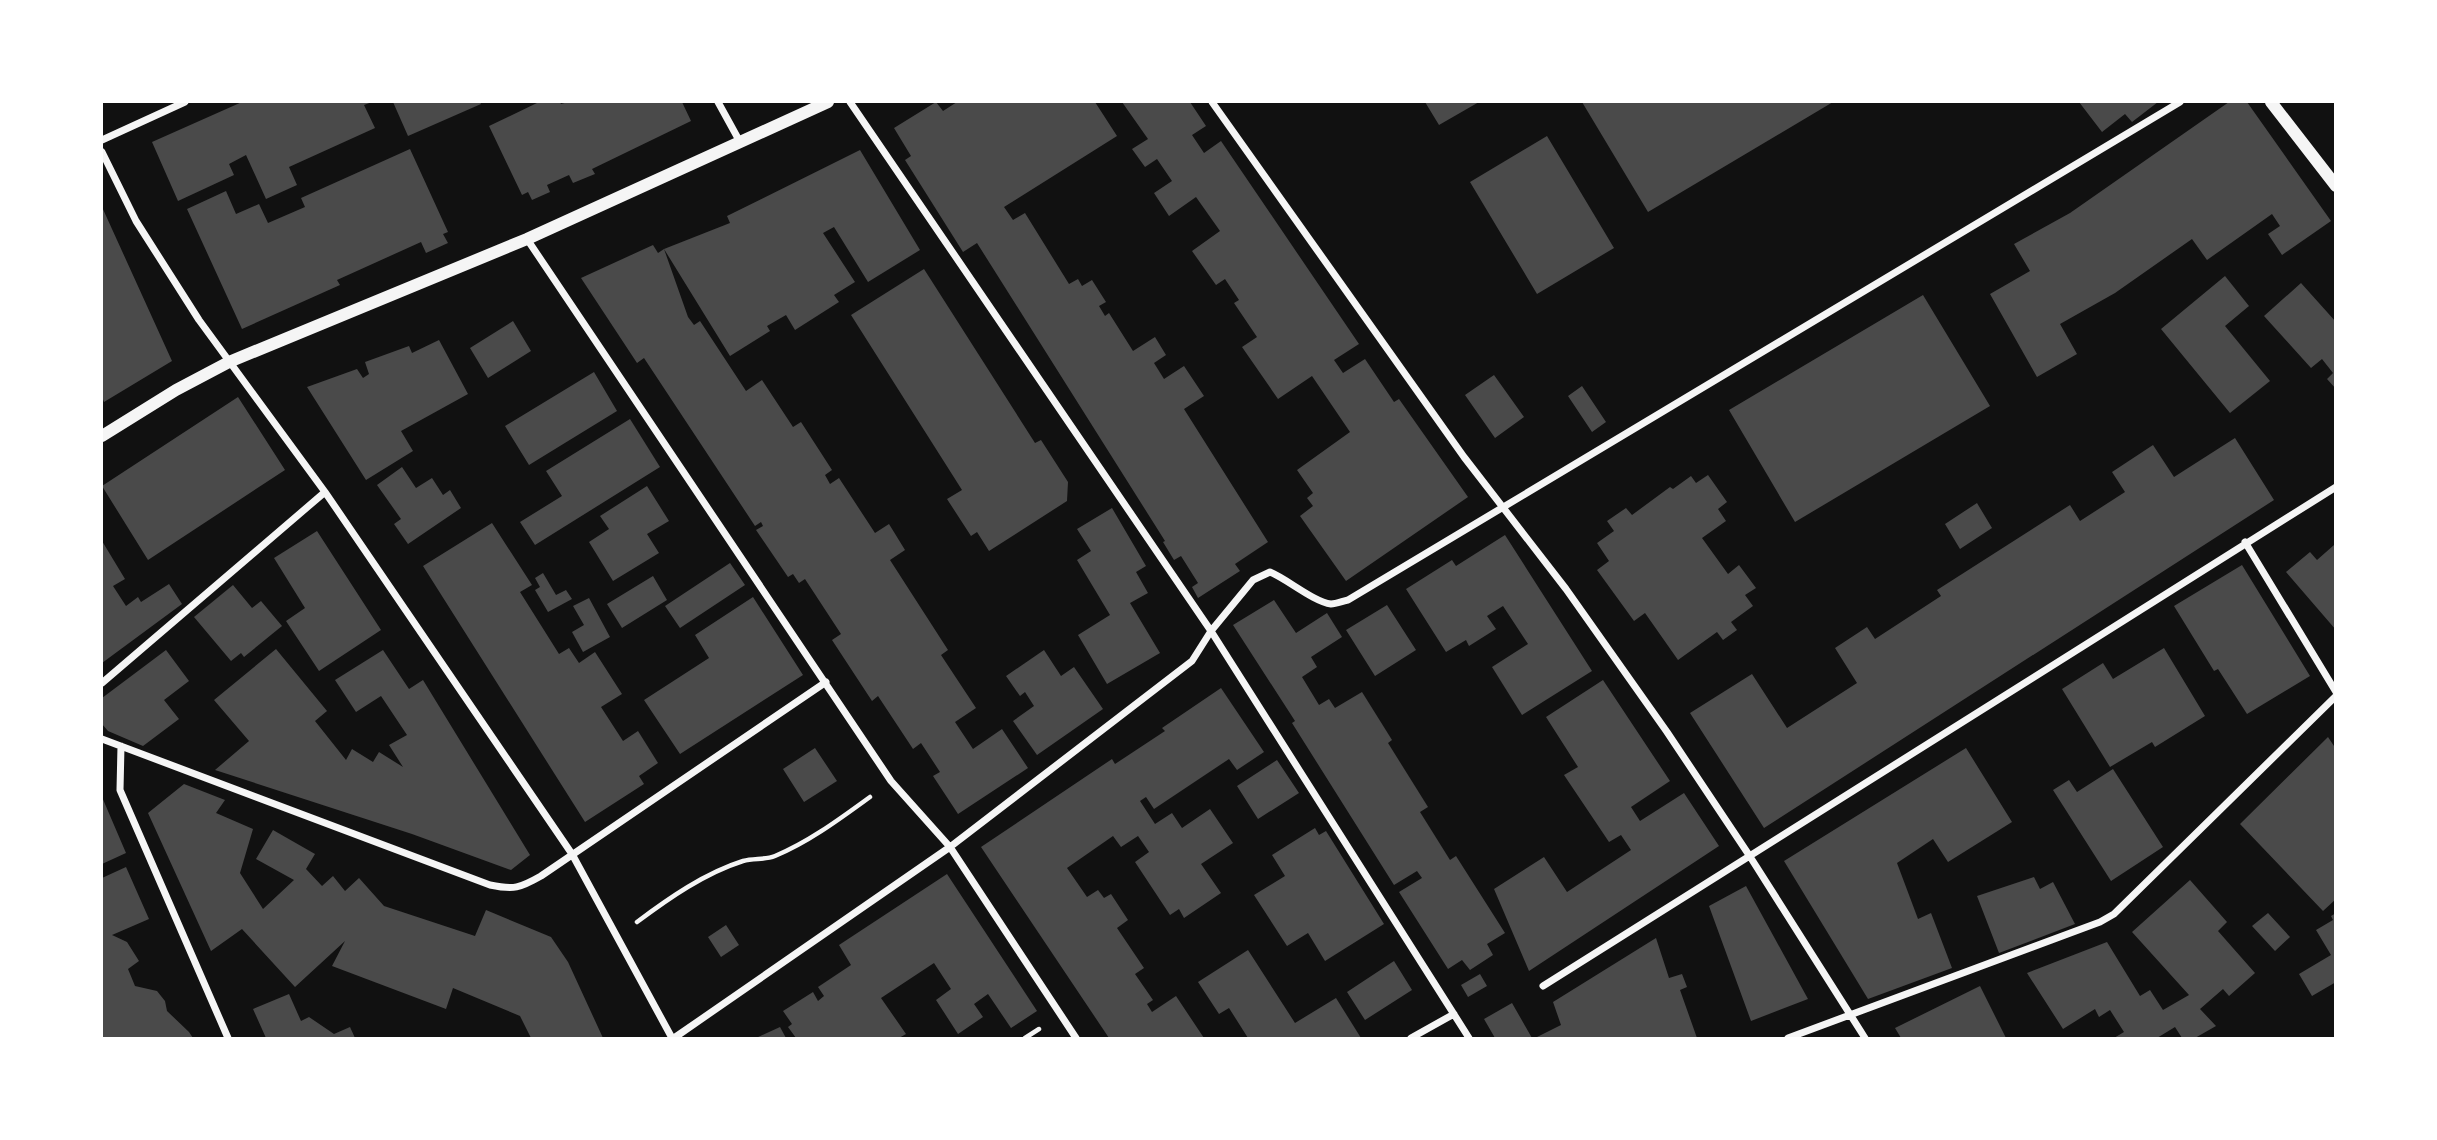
<svg xmlns="http://www.w3.org/2000/svg" width="2437" height="1140" viewBox="0 0 2437 1140" font-family="'Roboto Condensed',sans-serif">
<rect width="100%" height="100%" fill="#111"/>
<path fill="#4a4a4a" d="M242 102H372L364 105 375 128 289 167 297 185 266 199 246 155 229 164 234 175 178 201 152 142Z
M393 102H480L481 104 408 136Z
M539 102H560L561 104 568 102H682L691 121 592 169 595 174 573 183 569 175 547 185 550 192 532 200 528 192 522 195 489 126Z
M936 102 943 111 957 102H1095L1117 136 1004 207 1013 220 1025 213 1069 284 1078 279 1082 286 1092 280 1106 302 1099 306 1105 316 1109 313 1133 351 1155 337 1166 355 1154 363 1164 379 1184 366 1204 396 1184 409 1268 542 1235 564 1240 571 1198 598 1192 587 1198 583 1181 556 1174 560 1163 542 1165 541 977 243 963 252 905 160 911 156 894 128Z
M1122 102H1190L1206 126 1192 135 1204 153 1221 141 1359 344 1334 360 1343 373 1365 359 1394 402 1399 399 1468 497 1346 581 1300 516 1313 506 1307 498 1313 493 1297 470 1350 432 1312 376 1278 399 1242 347 1257 337 1234 303 1239 300 1225 279 1216 285 1192 251 1220 231 1196 197 1169 216 1154 193 1172 181 1157 159 1145 167 1132 149 1148 139Z
M1425 102H1479L1439 125Z
M1582 102H1833L1648 212Z
M2079 102H2158L2132 122 2125 114 2102 132Z
M2229 102H2247L2331 221 2282 255 2268 234 2280 226 2272 214 2207 260 2192 239 2115 293 2060 324 2077 354 2037 377 1990 294 2030 271 2014 244 2070 213Z
M1547 136 1614 248 1537 294 1470 182Z
M410 149 448 232 443 234 448 243 426 253 421 242 337 280 340 285 242 329 187 209 226 191 236 214 259 204 268 223 305 207 301 198Z
M860 150 920 250 868 282 834 227 823 233 855 282 834 295 839 302 795 330 786 315 767 326 770 331 730 356 664 249 730 223 727 216Z
M102 207 172 361 104 402 102 397Z
M653 245 658 253 664 249 688 317 694 325 700 321 746 391 762 380 793 427 801 422 832 470 825 475 830 484 839 478 875 533 889 524 905 550 890 560 948 650 941 655 976 708 955 722 973 749 1002 729 1028 768 958 814 933 776 940 772 921 743 913 749 878 696 872 701 832 640 841 634 805 579 799 583 793 574 788 577 756 530 763 526 761 522 755 526 644 358 637 363 581 278Z
M924 269 1035 443 1041 440 1068 482 1067 501 989 551 977 532 971 536 947 499 962 490 851 315Z
M2225 276 2249 306 2225 326 2270 381 2230 413 2161 329Z
M2301 283 2336 322V389L2327 379 2333 373 2322 359 2311 368 2264 316Z
M1923 295 1990 406 1795 522 1729 410Z
M513 321 531 351 488 378 470 348Z
M439 340 468 394 401 431 413 451 366 480 307 387 357 369 363 378 369 374 365 362 409 346 412 353Z
M594 372 617 411 529 465 505 426Z
M1494 375 1524 417 1495 438 1465 395Z
M1582 386 1606 422 1592 432 1568 396Z
M238 397 285 470 148 560 102 486Z
M630 419 660 467 535 545 520 522 562 496 546 471Z
M2235 438 2274 500 1764 828 1690 713 1752 674 1787 728 1857 683 1835 648 1867 627 1875 639 1941 596 1937 590 2070 505 2080 521 2125 492 2112 472 2153 445 2174 477Z
M402 467 416 488 432 478 443 495 450 490 461 508 408 544 394 524 401 519 377 485Z
M1708 475 1727 502 1718 509 1726 521 1702 538 1728 574 1739 565 1756 588 1745 595 1753 606 1731 622 1737 630 1723 640 1717 632 1678 660 1645 613 1634 621 1597 570 1609 561 1597 543 1614 531 1607 521 1626 508 1632 515 1670 487 1673 489 1691 476 1696 483Z
M647 486 669 521 647 534 659 553 613 581 589 542 609 529 600 516Z
M1977 503 1992 528 1960 549 1945 524Z
M1112 508 1146 566 1136 572 1148 593 1130 603 1160 653 1107 684 1078 635 1110 615 1077 560 1091 551 1077 529Z
M492 523 532 585 520 592 559 654 569 648 579 663 595 652 622 694 601 707 623 741 638 731 658 763 639 776 644 784 585 822 423 566Z
M317 531 381 630 319 671 286 621 305 608 274 558Z
M1505 535 1592 671 1522 715 1492 667 1528 644 1503 606 1487 616 1496 629 1469 646 1466 640 1446 652 1406 589 1452 560 1456 566Z
M102 541 125 579 113 586 126 606 138 597 141 602 169 584 182 604 102 663Z
M2334 545 2336 547V630L2286 572 2310 552 2317 560Z
M730 563 745 585 680 628 665 606Z
M2242 565 2310 676 2247 714 2218 669 2214 671 2174 606Z
M543 573 556 595 566 590 572 599 548 612 535 590 540 587 535 578Z
M653 576 667 600 622 628 607 604Z
M233 585 252 608 261 601 282 626 244 657 241 653 231 661 194 617Z
M753 597 803 675 680 754 644 700 709 658 695 635Z
M589 598 610 637 583 652 572 632 584 625 573 606Z
M1274 600 1296 633 1327 613 1342 637 1311 657 1317 667 1302 677 1319 705 1329 699 1335 708 1362 692 1392 740 1388 743 1428 807 1420 812 1450 860 1456 856 1505 933 1487 944 1493 955 1470 970 1462 960 1448 969 1399 892 1422 878 1417 871 1394 885 1292 723 1295 721 1233 625Z
M1387 605 1416 650 1375 676 1346 630Z
M2164 648 2205 716 2155 747 2152 742 2110 767 2062 689 2103 663 2113 679Z
M276 649 327 711 315 721 346 760 352 749 373 762 379 752 403 767 389 745 407 735 381 696 356 712 335 680 383 650 409 689 423 680 530 855 511 870 412 834 215 770 249 741 214 700Z
M166 650 189 681 164 700 179 719 143 746 108 731 102 724V698Z
M1044 650 1061 676 1074 667 1103 709 1037 755 1013 721 1034 706 1025 692 1020 696 1006 676Z
M1603 680 1670 781 1631 807 1640 821 1684 793 1719 846 1529 971 1494 889 1544 857 1567 892 1631 850 1621 835 1609 842 1564 775 1578 767 1546 717Z
M1221 688 1264 752 1237 770 1229 759 1154 809 1146 797 1140 801 1155 824 1172 813 1182 828 1210 809 1233 843 1201 864 1221 893 1184 918 1179 909 1170 915 1135 862 1149 852 1138 836 1121 847 1113 836 1067 868 1087 897 1098 890 1104 898 1111 894 1128 920 1117 928 1144 968 1135 974 1153 1000 1147 1004 1152 1012 1176 996 1204 1038H1109L981 847 1112 759 1115 764 1165 731 1162 728Z
M2328 737 2336 749V899L2323 911 2240 824Z
M815 748 837 781 804 802 783 769Z
M1966 748 2012 822 1948 862 1933 839 1897 863 1918 919 1931 913 1952 968 1868 999 1784 861Z
M1277 760 1299 793 1258 819 1237 786Z
M2113 769 2163 847 2111 881 2053 790 2069 780 2077 792Z
M184 784 225 800 216 813 253 829 240 873 263 909 294 880 256 859 273 830 315 854 306 869 322 886 333 876 345 891 359 878 384 906 475 936 486 910 551 937 568 962 603 1038H531L520 1016 453 988 446 1009 332 966 345 941 295 987 242 929 211 951 148 813Z
M102 797 126 853 102 864Z
M1315 828 1319 835 1326 831 1384 924 1325 961 1308 933 1287 946 1254 895 1285 876 1272 855Z
M126 867 149 919 112 935 127 942 139 961 128 969 135 986 157 991 165 1001 167 1011 189 1032 193 1038H102V878Z
M947 874 1037 1011 1011 1028 988 994 974 1004 983 1017 958 1034 936 1000 951 989 934 963 881 998 906 1034 899 1038H796L788 1027 792 1024 783 1011 813 992 818 1001 824 996 818 987 851 965 839 945Z
M2034 877 2040 889 2053 882 2075 924 1999 953 1977 896Z
M2190 880 2227 922 2218 931 2255 973 2229 996 2223 989 2200 1009 2216 1026 2195 1038H2182L2175 1027 2157 1038H2114L2124 1032 2110 1010 2099 1017 2095 1009 2063 1029 2027 973 2107 942 2140 996 2150 990 2163 1010 2189 995 2132 932Z
M1746 886 1808 999 1751 1021 1709 906Z
M2268 913 2290 937 2275 951 2252 926Z
M2336 913V982L2312 996 2299 974 2331 955 2316 930 2333 920 2331 916Z
M726 925 739 945 721 957 708 937Z
M1656 938 1669 978 1682 974 1687 987 1680 990 1697 1038H1535L1561 1025 1553 1002Z
M1248 950 1295 1023 1336 998 1361 1038H1248L1229 1008 1219 1014 1198 982Z
M1394 961 1412 990 1365 1020 1347 992Z
M1480 974 1487 986 1468 997 1461 985Z
M1980 986 2006 1038H1901L1895 1028Z
M289 994 301 1021 309 1017 334 1034 350 1027 355 1038H266L253 1009Z
M1512 1003 1532 1038H1495L1484 1019Z
M780 1027 786 1038H756Z"/>
<g fill="none" stroke-linecap="round" stroke-linejoin="round">
<path stroke="#f5f5f5" stroke-width="4.5" d="M637 922C669 898 705 873 743 861 754 858 765 860 775 856 809 842 841 818 870 797
M1025 1038 1039 1029"/>
<path stroke="#f5f5f5" stroke-width="7" d="M718 102 740 142
M850 102 1211 631 1469 1038
M1212 102 1464 457 1566 589 1667 732 1749 855 1865 1038
M102 140 185 102
M102 152 136 221 199 320 325 492 572 854 672 1038
M527 239 891 781 950 847 1076 1038
M2245 542 2336 692
M102 683 325 492
M102 739 490 885C514 890 520 888 541 876L826 682
M121 746 120 790 228 1038
M1543 986 2336 487
M674 1038 950 847 1192 661 1211 631 1253 580 1270 572C1287 579 1314 602 1331 604 1336 604 1343 601 1348 600L2180 102
M1411 1038 1454 1014
M1788 1038 2100 922 2114 914 2336 696"/>
<path stroke="#f5f5f5" stroke-width="12" d="M2271 102 2336 186
M102 436 176 390 229 362 527 239 828 102"/>
</g>
<rect width="2437" height="1140" fill="none" stroke="#ffffff" stroke-width="206"/>
</svg>
